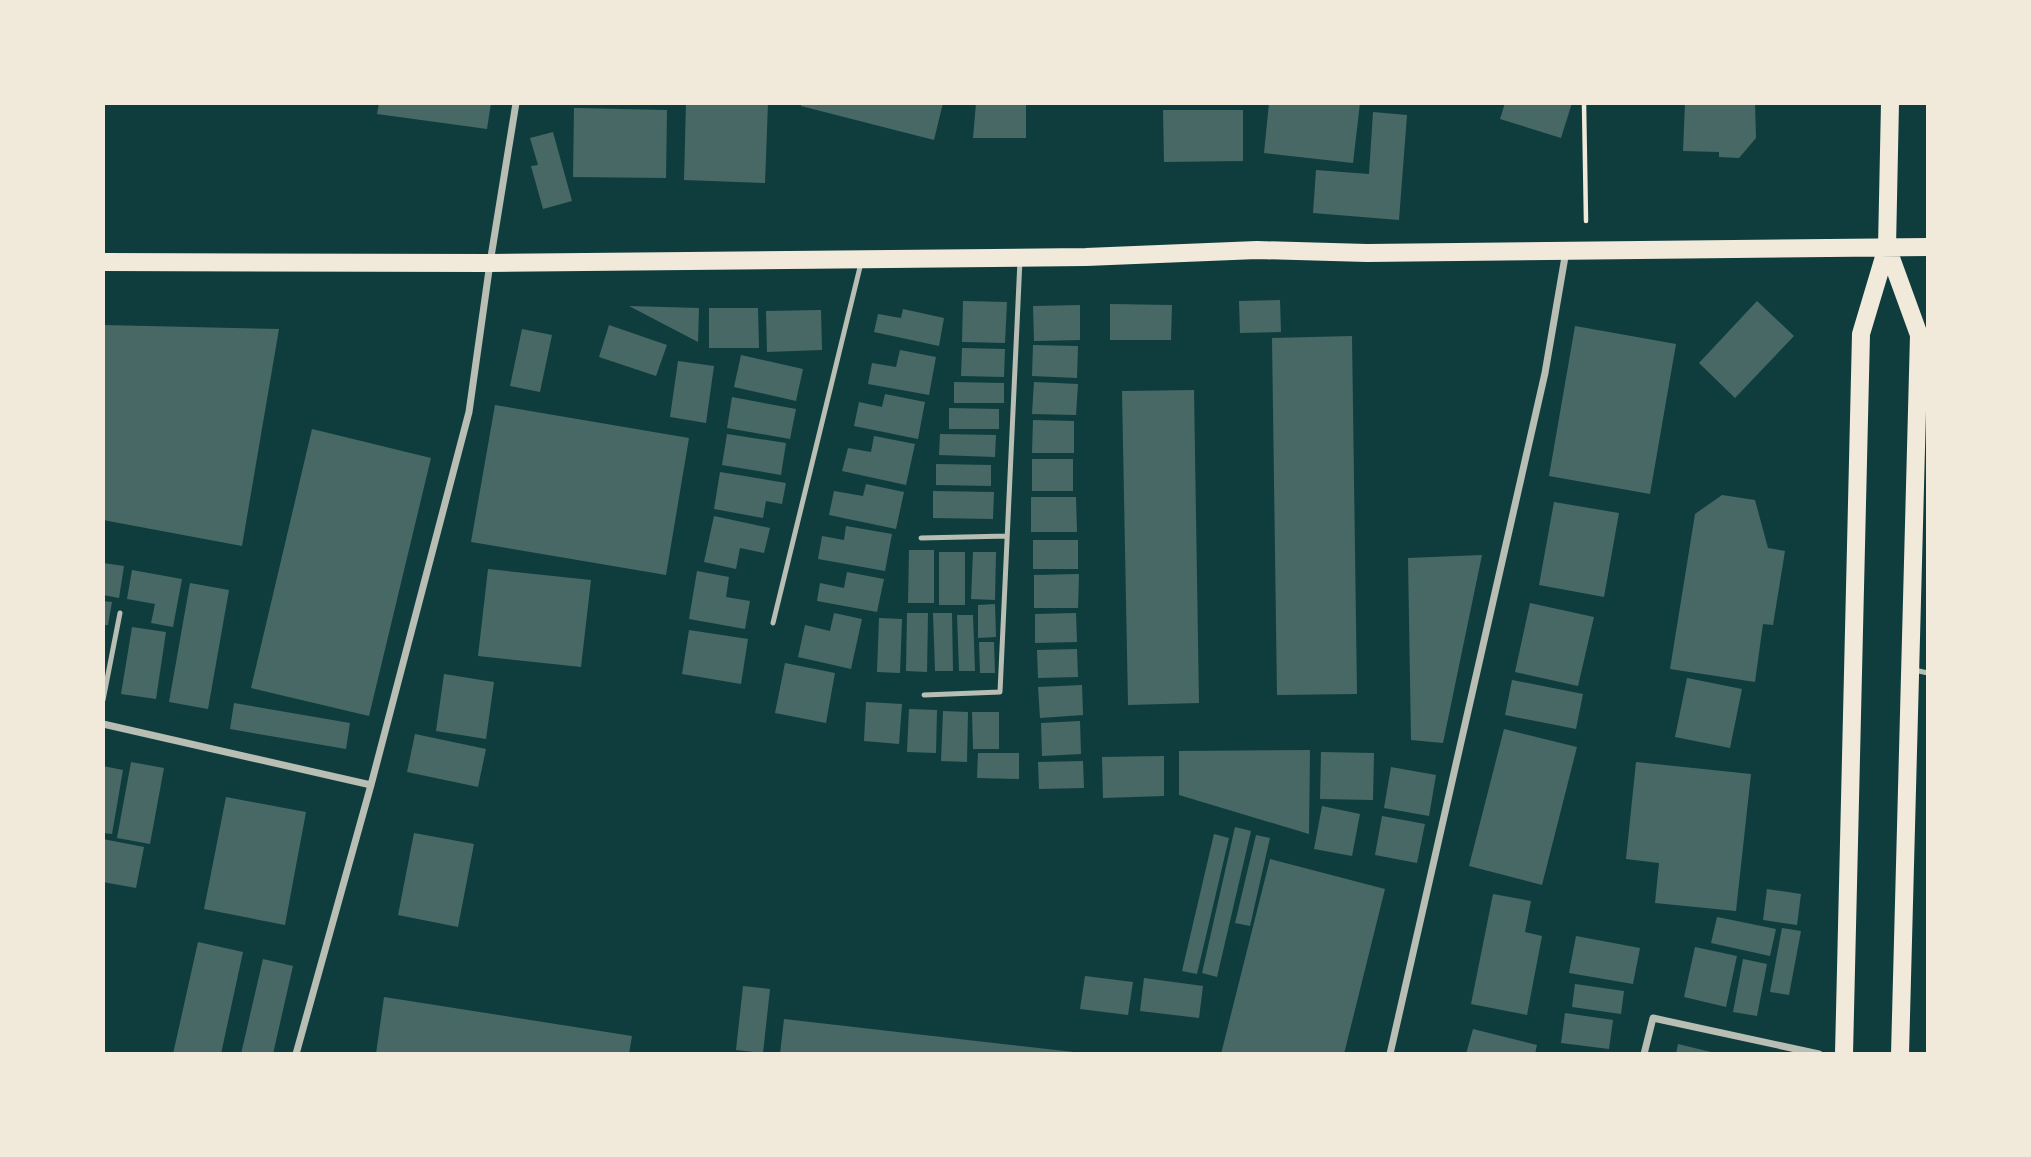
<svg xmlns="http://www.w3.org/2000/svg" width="2031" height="1157" viewBox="0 0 2031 1157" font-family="'DM Sans',sans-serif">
<rect width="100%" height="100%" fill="#0f3d3e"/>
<path fill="#486865" d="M379 103H491L487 129 377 114Z
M686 103H768L765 183 684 180Z
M801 103H943L934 140 801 106Z
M976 103H1026V138H973Z
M1269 103H1360L1353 163 1264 153Z
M1505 103H1572L1561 138 1500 119Z
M1685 103H1755L1756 138 1739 158 1719 157V152L1683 151Z
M574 108 667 110 666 178 573 177Z
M1163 110H1243V161L1164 162Z
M1373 112 1407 115 1399 220 1313 213 1316 170 1369 174Z
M553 132 572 201 543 209 531 166 538 165 530 138Z
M1280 300 1281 332 1240 333 1239 301Z
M963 301 1007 302 1005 343 962 342Z
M1757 301 1794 336 1735 398 1699 363Z
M1110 304 1172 305 1171 340H1110Z
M1080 305V340L1034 341 1033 306Z
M629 306 699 308 698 342Z
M709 308H758L759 348H709Z
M903 309 944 318 939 346 874 332 878 314 901 318Z
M821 310 822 350 767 352 766 311Z
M103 325 279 329 242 546 103 520Z
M609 325 667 345 656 376 599 357Z
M1575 326 1676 344 1650 494 1549 476Z
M522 329 552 335 540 392 510 386Z
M1352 336 1357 694 1277 695 1272 338Z
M1033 345 1078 346 1077 378 1032 376Z
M962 348 1005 349 1004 377 961 376Z
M900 350 936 357 929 395 868 384 872 363 896 367Z
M741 355 803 369 796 401 734 387Z
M678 361 714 366 706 423 670 417Z
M954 382 1004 383V403H954Z
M1034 382 1078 384 1076 415 1032 414Z
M1194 390 1199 703 1128 705 1122 391Z
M885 394 925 402 918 439 854 426 859 402 882 407Z
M732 397 796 409 790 439 727 428Z
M495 405 689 438 666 575 471 542Z
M949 408 999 409V429H949Z
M1033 420 1074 421V453H1032Z
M312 429 431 458 369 716 251 688Z
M727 434 786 443 781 475 722 465Z
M940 434 996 435 995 457 939 455Z
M874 436 915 444 906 485 842 471 848 448 871 452Z
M1032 459H1073V491H1032Z
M936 464 991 465V486L936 485Z
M720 472 786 483 782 504 766 501 763 518 714 509Z
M866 484 904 492 896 529 829 515 834 491 863 496Z
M933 491 994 492 993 519 933 518Z
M1722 495 1755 500 1768 548 1785 551 1773 625 1763 624 1755 682 1670 669 1695 514Z
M1031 497H1076L1077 532H1031Z
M1554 502 1619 513 1604 597 1539 585Z
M714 516 770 528 764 553 740 548 736 569 704 562Z
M846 526 892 534 885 571 818 559 822 536 844 540Z
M1033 540H1078V569H1033Z
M909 550H934V603H908Z
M939 552H965V605H939Z
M973 552H996L995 600 971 599Z
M1482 555 1443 743 1411 740 1408 558Z
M103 563 124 566 119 598 103 595Z
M488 569 591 580 581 667 478 656Z
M132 570 182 579 173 627 151 623 155 604 127 599Z
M697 571 729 577 726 597 750 601 745 629 689 619Z
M847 572 884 579 877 612 817 601 820 583 844 588Z
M1079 574 1078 608H1034V575Z
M190 583 229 590 208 709 169 702Z
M103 601 112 602 108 625H103Z
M1530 603 1594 617 1578 686 1515 672Z
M995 604 996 637 978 638V605Z
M834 613 862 619 851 669 798 657 805 625 830 631Z
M907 613H928L927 672 906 671Z
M933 613H952L953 671H935Z
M1076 613 1077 642 1035 643V614Z
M957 615H973L975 671H959Z
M879 618 902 619 900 673 877 672Z
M132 627 166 632 156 699 121 694Z
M689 630 748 639 741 684 682 674Z
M979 642H994L995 673H980Z
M1077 649 1078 677 1038 678 1037 650Z
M785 663 835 673 826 723 775 713Z
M444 674 494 682 486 739 436 731Z
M1687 678 1742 689 1730 748 1675 737Z
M1512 680 1583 694 1576 729 1505 715Z
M1082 685 1083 715 1040 718 1038 687Z
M866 702 902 704 899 744 864 741Z
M234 703 350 723 346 749 230 729Z
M909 709 937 710 936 753 907 752Z
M943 711 968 712 967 762 941 761Z
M972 712H999V749H973Z
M1080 721 1081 754 1042 756 1041 723Z
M1504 729 1577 747 1542 885 1469 866Z
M415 734 486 749 478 787 407 772Z
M1310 750 1309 834 1179 795V751Z
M1321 752 1374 753 1373 800 1320 799Z
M978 753H1019V779L977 778Z
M1164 756V796L1103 798 1102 757Z
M1083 761 1084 788 1039 789 1038 762Z
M131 762 164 768 150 844 117 838Z
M1636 762 1751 774 1736 911 1655 903 1659 863 1626 859Z
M103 766 123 770 112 834 103 833Z
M1391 767 1436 775 1429 816 1384 808Z
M226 797 306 812 285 925 204 909Z
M1322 806 1360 814 1352 856 1314 849Z
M1382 816 1425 824 1417 863 1375 855Z
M1235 827 1251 831 1217 977 1202 973Z
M414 833 474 844 458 927 398 915Z
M1214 834 1229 838 1197 974 1182 971Z
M1256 835 1270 838 1250 926 1235 923Z
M103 839 144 847 136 888 103 882Z
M1270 859 1385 889 1344 1054H1221Z
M1767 889 1801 894 1797 925 1763 920Z
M1493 894 1531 901 1525 932 1542 936 1527 1015 1471 1004Z
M1717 917 1776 929 1770 956 1711 943Z
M1782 928 1801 931 1789 995 1770 992Z
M1576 936 1640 948 1633 984 1569 973Z
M198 942 243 952 221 1054H173Z
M1695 947 1737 956 1726 1007 1684 997Z
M263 959 293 966 273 1054H241Z
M1743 959 1767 964 1757 1016 1733 1012Z
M1085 976 1133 982 1128 1015 1080 1009Z
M1144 978 1203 986 1199 1018 1140 1011Z
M1575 984 1624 991 1621 1014 1572 1007Z
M743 986 770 989 763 1053 736 1050Z
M384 997 632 1036 629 1054H376Z
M1565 1013 1613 1020 1609 1049 1561 1043Z
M784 1019 1074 1052V1054H780Z
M1473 1029 1537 1045 1535 1054H1466Z
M1678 1044 1715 1053V1054H1676Z"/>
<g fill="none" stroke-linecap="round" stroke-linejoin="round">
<path stroke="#f1e9da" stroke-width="4.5" d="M1584 103 1586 221"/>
<path stroke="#b8beb3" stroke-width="5" d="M921 538 1007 536
M773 623 861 263
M1914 670 1928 673
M924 695 1000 692 1020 260
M103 700 120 613"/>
<path stroke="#b8beb3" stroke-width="7" d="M103 724 371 785
M296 1054 371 785 469 412 490 263 516 103
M1390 1054 1545 373 1566 251
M1644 1054 1653 1018 1819 1054"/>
<path stroke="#f1e9da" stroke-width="18" d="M1887 247 1919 335 1900 1054
M103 262 490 263 1086 257 1257 250 1367 253 1928 247
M1844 1054 1861 334 1887 247 1890 103"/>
</g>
<rect width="2031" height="1157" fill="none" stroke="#f1e9da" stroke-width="210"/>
</svg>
